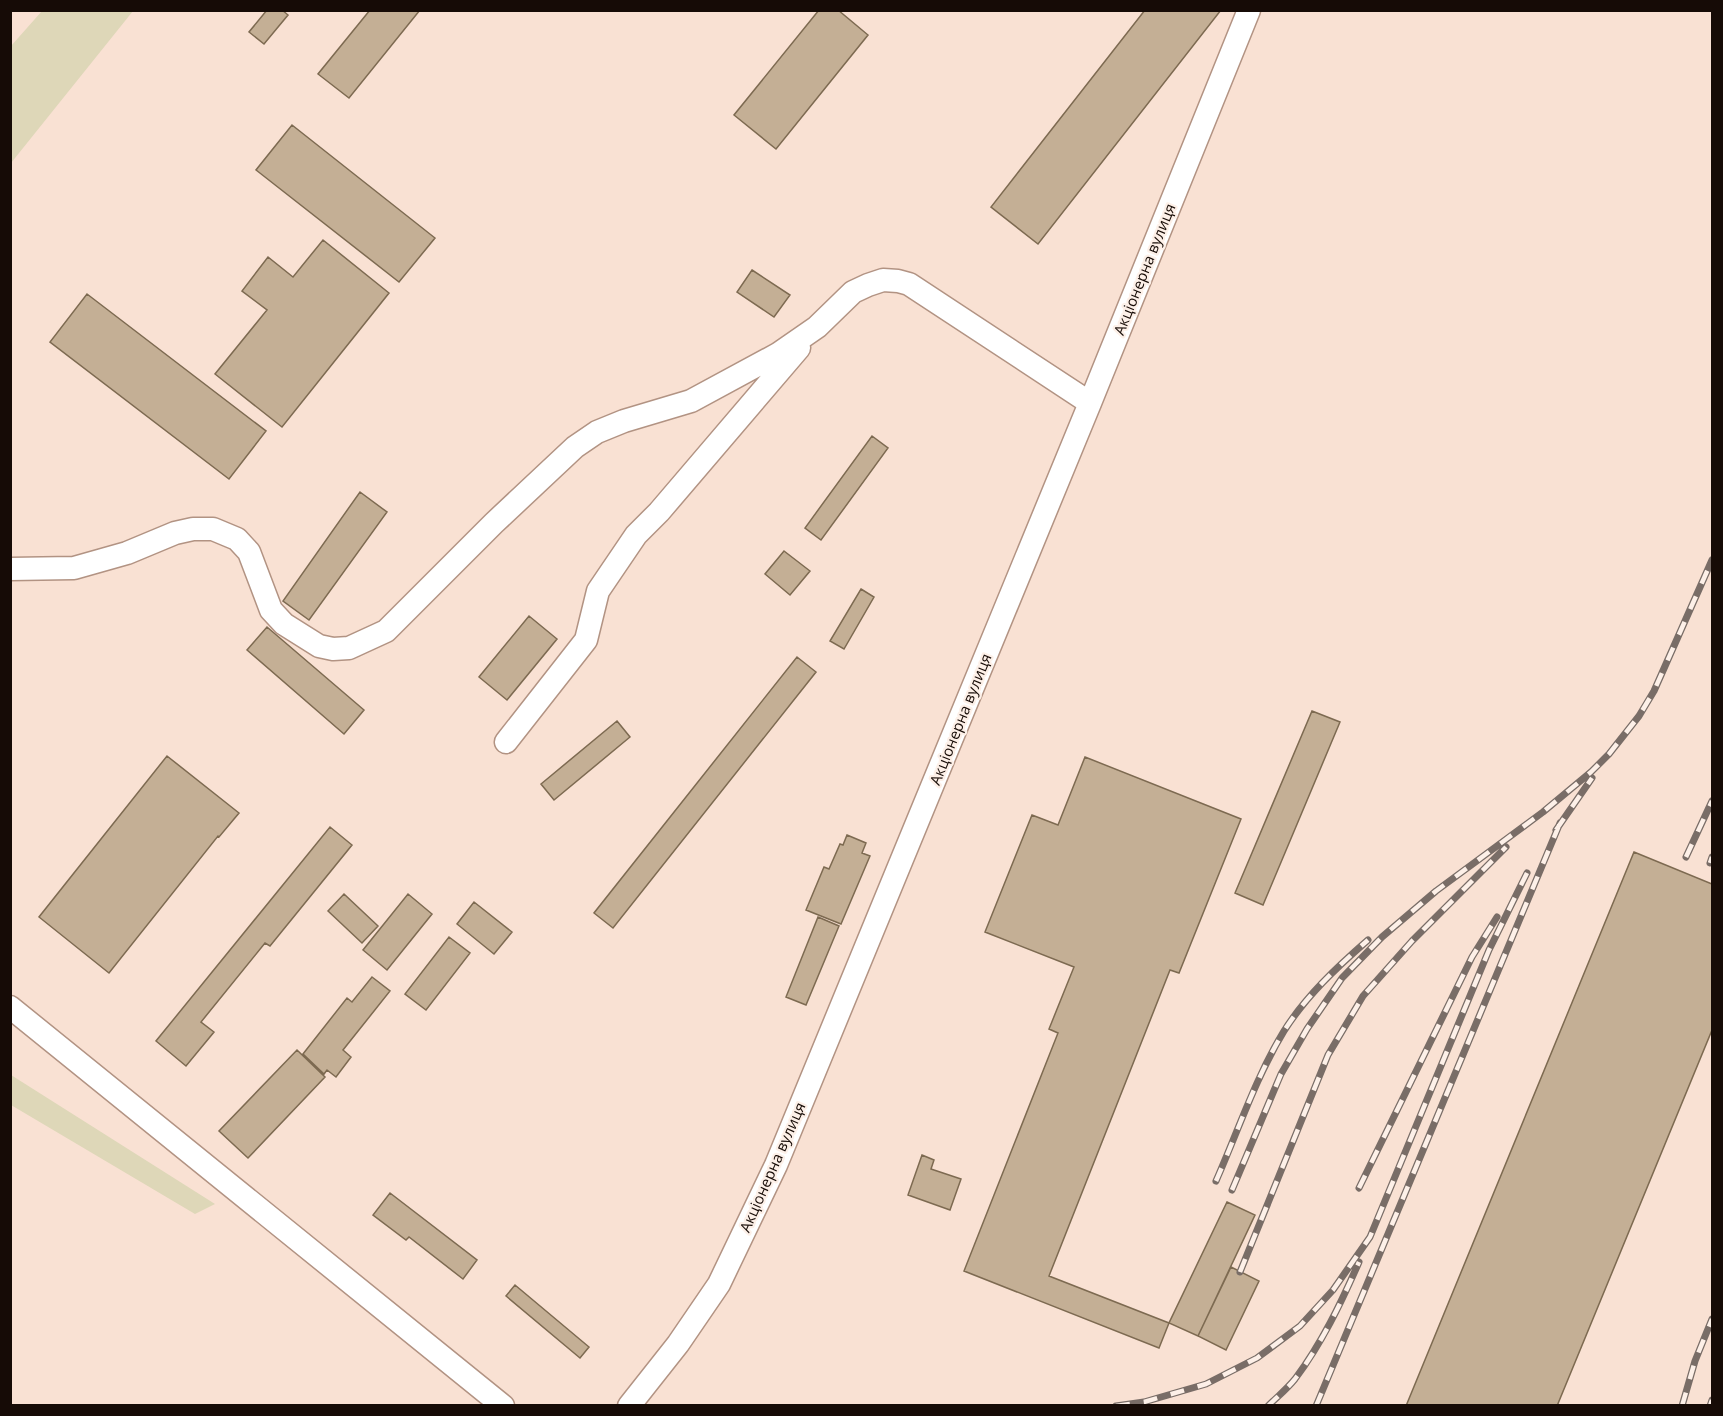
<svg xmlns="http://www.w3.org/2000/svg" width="1723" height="1416" viewBox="0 0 1723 1416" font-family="'Open Sans',sans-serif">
<rect width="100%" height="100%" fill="#fdf0e8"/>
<path fill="#f9e1d3" d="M10 11H1712V1405H11Z"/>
<path fill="#ded7b8" d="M42 11H133L11 163V46Z
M10 1075H11L215 1204 195 1214 11 1105Z"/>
<path fill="#c4af95" stroke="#7d6a51" stroke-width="1.5" d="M267 10H282L288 15 264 44 249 32Z
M370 10H420L349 98 318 74Z
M819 10H838L868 35 776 149 734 115Z
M1145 10H1221L1038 244 991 207Z
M292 125 435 238 399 282 256 170Z
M323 240 389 293 282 427 215 374 267 310 242 291 268 257 293 277Z
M752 270 790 295 774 317 737 292Z
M87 294 266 431 229 479 50 342Z
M872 436 888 448 821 540 805 528Z
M360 492 387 512 309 620 283 601Z
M784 551 810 571 790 595 765 574Z
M861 589 874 597 844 649 830 641Z
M529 616 557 639 507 700 479 677Z
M267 627 364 710 344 734 247 650Z
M797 657 816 672 613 928 594 913Z
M1312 711 1340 722 1263 905 1235 893Z
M617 721 630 737 554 800 541 784Z
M167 756 239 813 219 837 218 836 109 973 39 917Z
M1085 757 1241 819 1179 973 1170 970 1049 1276 1169 1323 1159 1348 964 1271 1058 1033 1049 1029 1074 967 985 932 1032 815 1058 825Z
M330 827 352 845 270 946 265 943 201 1022 214 1032 186 1066 156 1041Z
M847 835 866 843 862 853 870 856 841 924 806 910 824 867 829 869 840 844 843 845Z
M1634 852 1712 884V1030L1557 1406H1406Z
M344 894 378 926 362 943 328 911Z
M408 894 432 914 387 970 363 950Z
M474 902 512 932 494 954 457 924Z
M818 917 839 926 806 1005 786 997Z
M449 937 470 953 426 1010 405 994Z
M372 977 390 991 343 1050 351 1057 336 1077 327 1070 324 1074 303 1054 347 998 352 1002Z
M297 1050 325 1077 248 1158 219 1131Z
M922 1155 934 1160 931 1169 961 1179 950 1210 908 1195Z
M390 1193 477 1260 463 1279 409 1237 406 1240 373 1215Z
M1227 1202 1255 1215 1198 1336 1169 1323Z
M1231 1267 1259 1281 1226 1350 1198 1336Z
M515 1285 589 1347 580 1358 506 1296Z"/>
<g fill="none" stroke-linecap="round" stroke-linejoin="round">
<g stroke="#b29383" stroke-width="25">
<path id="minor" d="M10 569 74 568 127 553 175 533 193 529H213L237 539 249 552 271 610 284 624 319 646 333 649 349 648 386 631 494 523 575 447 597 432 624 421 691 401 778 354 817 327 853 292 868 285 883 280 898 281 909 284 1090 403
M506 742 586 640 598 591 636 535 659 512 799 348
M10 1007 503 1406
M629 1406 678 1344 719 1284 776 1165 1090 403 1249 10"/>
</g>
<use href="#minor" stroke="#fff" stroke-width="22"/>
<g stroke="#796d67" stroke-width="7">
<path id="rail" d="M1556 830 1592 778
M1686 857 1712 801
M1710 863 1712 857
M1216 1181C1238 1131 1256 1077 1284 1031 1306 996 1337 967 1368 940
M1359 1188 1472 957 1497 917
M1232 1190 1281 1074 1307 1029 1342 978 1382 937 1436 891 1543 812 1591 772 1609 754 1639 716 1654 691 1712 560
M1240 1272 1328 1055 1363 996 1412 941 1506 847
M1116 1406 1144 1402 1206 1384 1257 1358 1300 1326 1333 1290 1370 1237 1489 950 1527 873
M1268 1406C1277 1397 1287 1389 1295 1379 1322 1343 1341 1303 1359 1262
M1316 1406 1560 823
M1682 1406 1695 1361 1712 1319
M1710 1406 1712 1400"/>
</g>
<use href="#rail" stroke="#fdf0e8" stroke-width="4.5" stroke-dasharray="14" stroke-linecap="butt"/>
</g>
<g text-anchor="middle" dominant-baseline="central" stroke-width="4.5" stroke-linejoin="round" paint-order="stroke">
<g font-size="15" fill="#160b06" stroke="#fdf0e8">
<text transform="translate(1144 269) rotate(-68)">Акціонерна вулиця</text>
<text transform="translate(960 719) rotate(-68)">Акціонерна вулиця</text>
<text transform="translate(772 1167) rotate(-66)">Акціонерна вулиця</text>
</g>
</g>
<rect width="1723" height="1416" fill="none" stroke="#160b06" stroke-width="24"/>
</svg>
